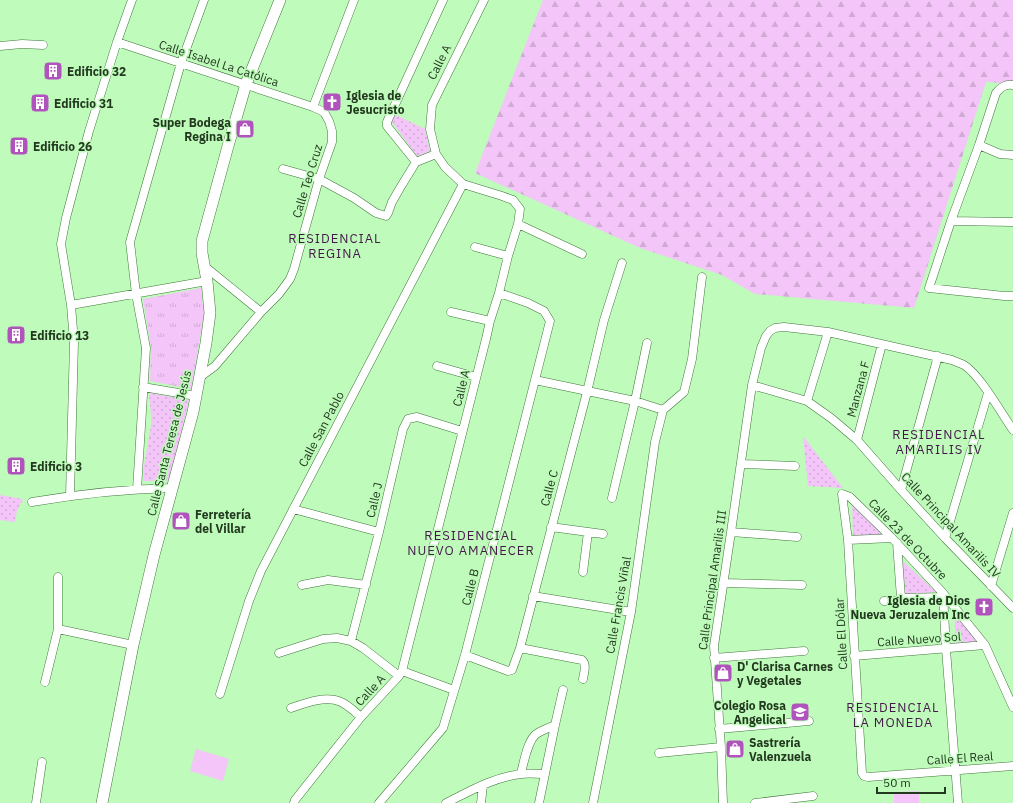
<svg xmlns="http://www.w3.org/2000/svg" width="1013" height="803" viewBox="0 0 1013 803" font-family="'IBM Plex Sans',sans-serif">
<defs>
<pattern id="grass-tufts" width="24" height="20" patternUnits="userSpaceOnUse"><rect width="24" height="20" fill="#f3c5f8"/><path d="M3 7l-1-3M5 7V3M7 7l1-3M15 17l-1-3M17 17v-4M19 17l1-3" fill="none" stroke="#d0aad4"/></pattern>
<pattern id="forest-firs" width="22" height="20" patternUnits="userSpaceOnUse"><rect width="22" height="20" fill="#f3c5f8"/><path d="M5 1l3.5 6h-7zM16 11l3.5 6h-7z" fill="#d0aad4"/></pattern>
<pattern id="park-dots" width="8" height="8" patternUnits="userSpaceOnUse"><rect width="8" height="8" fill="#f3c5f8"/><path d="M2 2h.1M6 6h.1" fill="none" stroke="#d0aad4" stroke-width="1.8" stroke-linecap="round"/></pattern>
</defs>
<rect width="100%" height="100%" fill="#bffbba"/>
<path fill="url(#grass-tufts)" d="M201 288 204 315 191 389 150 381 151 347 143 299Z"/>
<path fill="url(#forest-firs)" d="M543 0H1013V84L986 82 914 308 755 294 722 275 640 248 475 173Z"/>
<path fill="url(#park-dots)" d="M394 114 425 129 430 152 417 156 392 122Z
M149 393 189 400 169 481H143L144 466 151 425V415Z
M803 436 843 488 808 486Z
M0 495 23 499 17 511 15 522 0 520Z
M852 501 883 536 853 537Z
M902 560 936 592 906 594Z
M954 613 979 643 956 644Z"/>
<path fill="#f3c5f8" d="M196 749 229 759 223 781 190 771Z
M919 791V803H894V792Z"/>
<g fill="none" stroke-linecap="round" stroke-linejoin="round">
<g stroke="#40763c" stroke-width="9">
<path id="street" d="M117 42 313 107 324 112 329 121 332 131V142L319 179 294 269 290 279 279 294 261 312 215 366 200 377
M0 46 22 44 43 45
M1013 85C1005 84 1001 87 996 93L979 145 951 221 929 288 1004 296H1013
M313 107 354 0
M979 145 1000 154 1013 155
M416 162 387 126V122L443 0
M283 169 319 179 354 198 376 213 386 216 388 213 392 202 400 188 416 162 436 154
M951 221 1013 222
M518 224 582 254
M475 247 508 256
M203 265 261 312
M71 305 207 281
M451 312 490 321
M437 366 476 377
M535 380 635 401 663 410
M752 385 807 401 831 418 857 440 901 490 945 538 1013 608
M143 387 196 396
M807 401 828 332
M663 410 684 392 692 359 702 277
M857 440 882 344
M741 464 795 466
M137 489 146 348 136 294 130 242 181 63 204 0
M901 490 938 356
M70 496 74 342 71 305 61 244 66 218 89 131 117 42 132 0
M612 498 635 401 647 343
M32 502C79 494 125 489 172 488
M293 509 379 532
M551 527 603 534
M731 532 797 537
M945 538 988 393
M848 540 892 538
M897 543 901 598 943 597
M583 572 588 532
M723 583 802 585
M302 585 328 580 366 585
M991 586 1013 513
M943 593 946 649 958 803
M533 596 631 612
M884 601H897L901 598
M58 629 133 645
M351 641 379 532 403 429 408 419 417 417 462 431
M520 648 582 660C587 664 584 673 583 679
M279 653 323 639 337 638 351 641 363 648 399 676
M465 655 508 671 512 670 520 648 587 392 604 320 622 263
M854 656 985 645
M714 658 804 651
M402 671 454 690
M45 682 58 629V577
M220 694 249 601 261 571 463 184
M1013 707 985 645 943 593 892 538 850 497 842 494 848 540 862 773 864 776 868 777 1013 766
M291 708C305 703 326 695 341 702 348 705 355 712 361 717
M719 729 809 721
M659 753 721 747
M521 773C524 762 527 743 535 735 541 730 549 728 555 725
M36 803 42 762
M294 803 295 800 361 717 399 676 402 671 486 339 490 321 499 293 508 256 518 224 520 209 513 200 502 196 463 184 445 167 436 154 430 129 432 105 484 0
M379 803 443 728 465 655 550 321 544 311 528 303 499 293
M446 803C470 791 494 777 521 774 528 773 537 774 545 774
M481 803 483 785
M539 803 555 725 563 690
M593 803 631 612 655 442 663 410
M723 803 721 747 714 646 731 532 752 385 761 348 766 336 770 331 775 328 784 327 828 332 952 360C956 362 960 363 964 365 981 376 1001 413 1013 430
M755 803 813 796"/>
</g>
<g stroke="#40763c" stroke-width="12">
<path id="secondary" d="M102 803 133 645 154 555 193 412 206 343 210 313 207 281 202 253V241L228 146 246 84 280 0"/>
</g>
<use href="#street" stroke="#fff" stroke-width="8"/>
<use href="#secondary" stroke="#fff" stroke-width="11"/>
</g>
<defs>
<g id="building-square" transform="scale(1)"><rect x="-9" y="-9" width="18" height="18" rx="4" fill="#b053bd" stroke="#bffbba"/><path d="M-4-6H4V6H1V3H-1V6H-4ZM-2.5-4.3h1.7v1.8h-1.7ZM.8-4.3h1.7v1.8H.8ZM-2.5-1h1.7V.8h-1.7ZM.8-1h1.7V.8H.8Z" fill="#fff"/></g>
<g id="church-square" transform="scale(1)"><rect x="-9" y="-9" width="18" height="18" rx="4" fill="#b053bd" stroke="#bffbba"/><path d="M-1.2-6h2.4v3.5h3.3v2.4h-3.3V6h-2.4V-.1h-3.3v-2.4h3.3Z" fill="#fff"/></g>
<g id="shop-square" transform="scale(1)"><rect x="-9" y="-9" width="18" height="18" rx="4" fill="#b053bd" stroke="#bffbba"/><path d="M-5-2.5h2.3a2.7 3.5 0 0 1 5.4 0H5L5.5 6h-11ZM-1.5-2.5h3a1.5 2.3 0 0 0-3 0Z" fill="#fff"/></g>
<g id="university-square" transform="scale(1)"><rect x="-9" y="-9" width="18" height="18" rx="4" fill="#b053bd" stroke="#bffbba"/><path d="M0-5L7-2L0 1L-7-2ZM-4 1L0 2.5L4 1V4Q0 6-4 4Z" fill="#fff"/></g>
</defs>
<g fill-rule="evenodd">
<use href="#building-square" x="53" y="71"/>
<use href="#church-square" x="332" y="102"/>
<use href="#building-square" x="40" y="103"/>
<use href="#shop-square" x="245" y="129"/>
<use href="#building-square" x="19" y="146"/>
<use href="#building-square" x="16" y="335"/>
<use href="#building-square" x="16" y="466"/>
<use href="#shop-square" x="181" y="521"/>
<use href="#church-square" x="984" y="607"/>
<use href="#shop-square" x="723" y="673"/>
<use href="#university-square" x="800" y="712"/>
<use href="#shop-square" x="735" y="749"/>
</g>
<g text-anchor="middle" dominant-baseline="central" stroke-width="3" stroke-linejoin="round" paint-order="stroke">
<g font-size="12" fill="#223920" stroke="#bffbba">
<text transform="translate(439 62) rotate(-63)">Calle A</text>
<text transform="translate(219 63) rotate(18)">Calle Isabel La Católica</text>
<text transform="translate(307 181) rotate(-73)">Calle Teo Cruz</text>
<text transform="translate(461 388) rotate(-76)">Calle A</text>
<text transform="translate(858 389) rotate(-75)">Manzana F</text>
<text transform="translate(321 429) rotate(-62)">Calle San Pablo</text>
<text transform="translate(169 443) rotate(-76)">Calle Santa Teresa de Jesús</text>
<text transform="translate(549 488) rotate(-75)">Calle C</text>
<text transform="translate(374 500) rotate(-77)">Calle J</text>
<text transform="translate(951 525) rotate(47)">Calle Principal Amarilis IV</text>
<text transform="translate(908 539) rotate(46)">Calle 23 de Octubre</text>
<text transform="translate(712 580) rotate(-82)">Calle Principal Amarilis III</text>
<text transform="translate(470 587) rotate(-76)">Calle B</text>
<text transform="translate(618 605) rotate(-80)">Calle Francis Viñal</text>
<text transform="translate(841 634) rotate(-93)">Calle El Dólar</text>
<text transform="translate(919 639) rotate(-4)">Calle Nuevo Sol</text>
<text transform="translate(370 690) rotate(-47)">Calle A</text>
<text transform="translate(960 758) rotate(-4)">Calle El Real</text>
</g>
<g font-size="12" font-weight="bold" fill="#223920" stroke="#bffbba" text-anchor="start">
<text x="67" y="71">Edificio 32</text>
<text x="346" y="95">Iglesia de<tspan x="346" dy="14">Jesucristo</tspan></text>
<text x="54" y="103">Edificio 31</text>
<text x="231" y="122" text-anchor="end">Super Bodega<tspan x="231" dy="14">Regina I</tspan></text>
<text x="33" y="146">Edificio 26</text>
<text x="30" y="335">Edificio 13</text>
<text x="30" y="466">Edificio 3</text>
<text x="195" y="514">Ferretería<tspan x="195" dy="14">del Villar</tspan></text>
<text x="970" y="600" text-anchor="end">Iglesia de Dios<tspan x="970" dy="14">Nueva Jeruzalem Inc</tspan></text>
<text x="737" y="666">D' Clarisa Carnes<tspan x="737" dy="14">y Vegetales</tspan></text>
<text x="786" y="705" text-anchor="end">Colegio Rosa<tspan x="786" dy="14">Angelical</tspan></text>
<text x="749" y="742">Sastrería<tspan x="749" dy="14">Valenzuela</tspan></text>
</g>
<g font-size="13" letter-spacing="1" fill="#45184b" stroke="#bffbba">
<text x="335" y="238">RESIDENCIAL<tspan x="335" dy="15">REGINA</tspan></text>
<text x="939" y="434">RESIDENCIAL<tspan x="939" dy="15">AMARILIS IV</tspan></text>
<text x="471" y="535">RESIDENCIAL<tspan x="471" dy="15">NUEVO AMANECER</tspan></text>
<text x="893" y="707">RESIDENCIAL<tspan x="893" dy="15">LA MONEDA</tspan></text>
</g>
</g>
<path d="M877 787v6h68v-6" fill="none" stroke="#223920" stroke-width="2"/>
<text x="883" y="787" font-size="12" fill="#223920" stroke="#bffbba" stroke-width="3" paint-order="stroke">50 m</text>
</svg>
